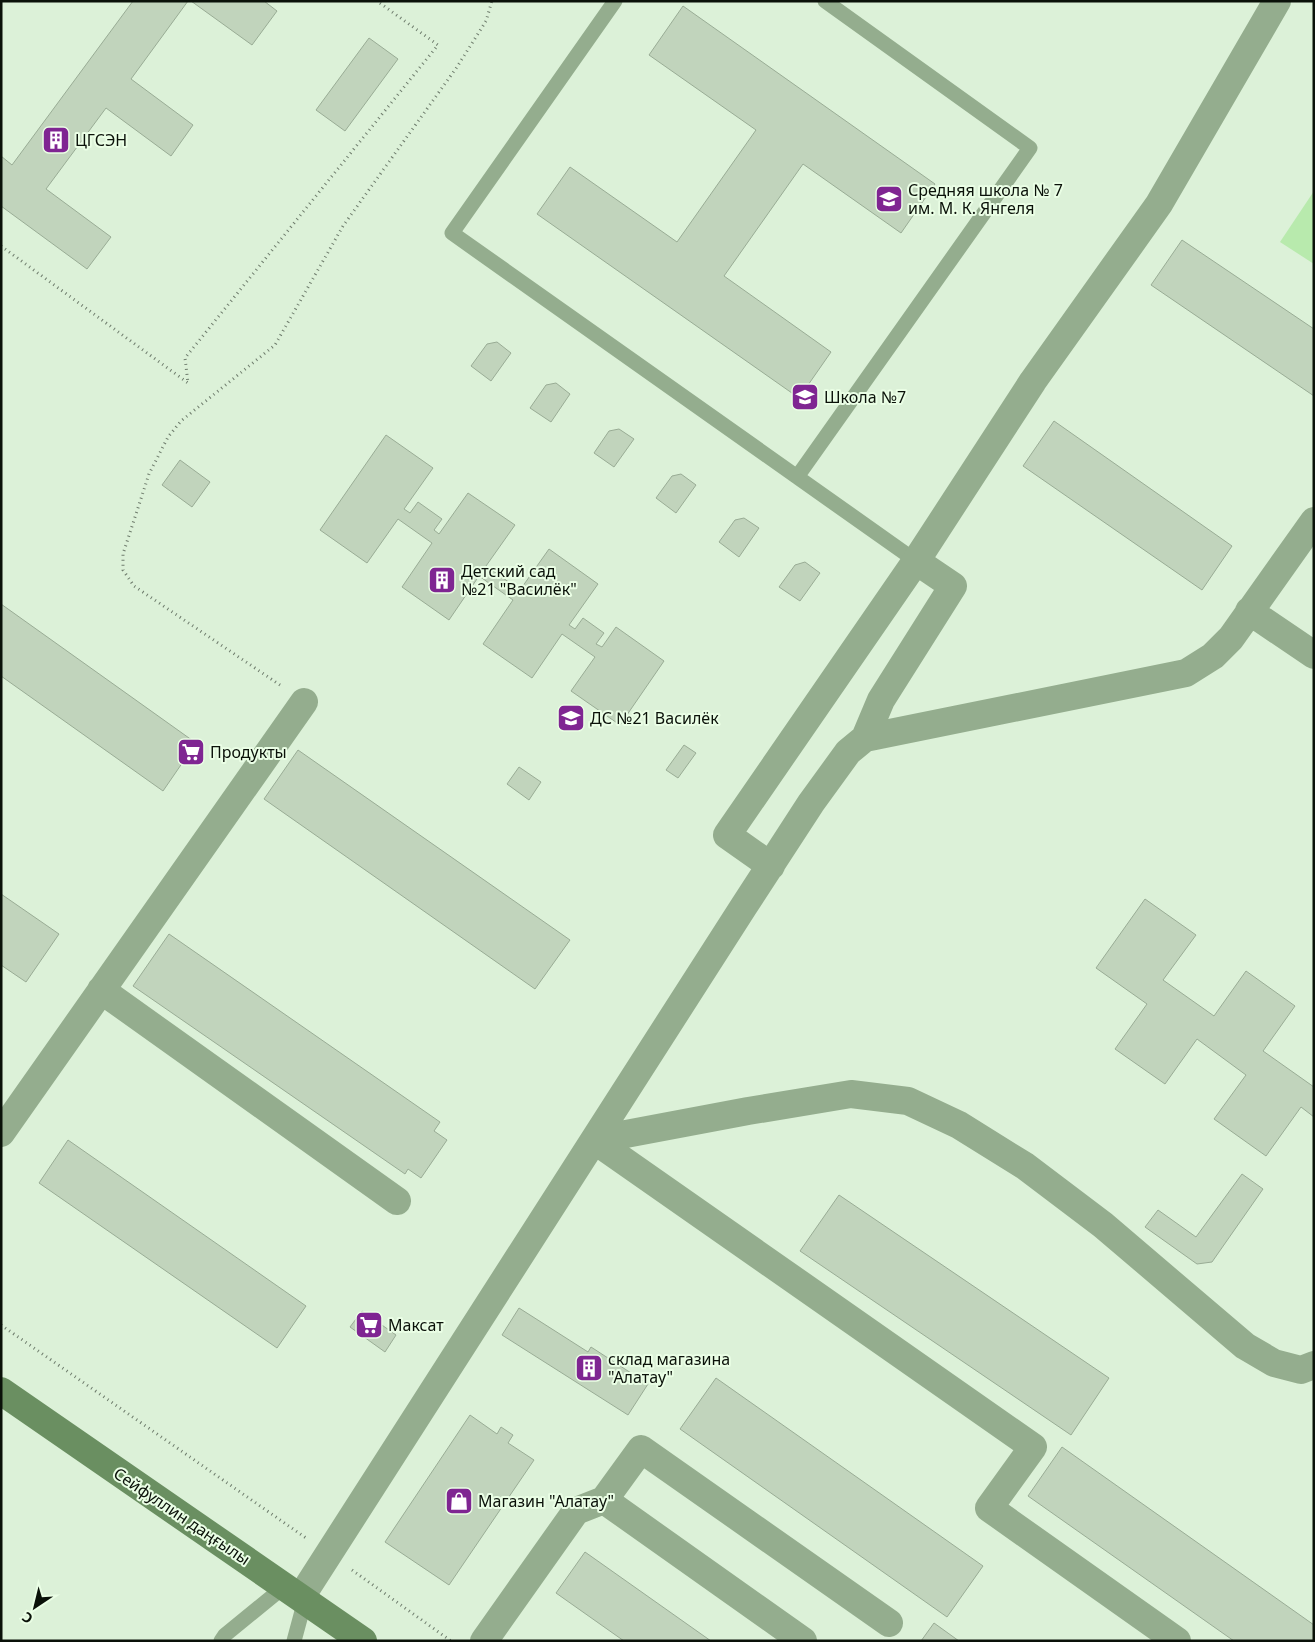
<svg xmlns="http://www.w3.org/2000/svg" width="1315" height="1642" viewBox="0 0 1315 1642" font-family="'Noto Sans',sans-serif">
<rect width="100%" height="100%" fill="#dcf1d8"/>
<path fill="#b8eaad" d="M1314 191V264L1280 242Z"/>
<path fill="#c1d4bc" stroke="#99ac95" d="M133 1H188L131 79 193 125 171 156 106 108 46 189 111 237 87 269 1 206V156L12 165Z
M191 1H264L277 11 252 45Z
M683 6 935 184 901 233 803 164 724 276 831 352 799 398 537 214 570 167 677 242 756 130 649 55Z
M369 38 398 59 345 131 316 110Z
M1182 240 1314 329V396L1151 285Z
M497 342 511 353 491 381 471 366 487 344Z
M556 383 570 394 551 422 530 408 546 385Z
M1054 421 1232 546 1202 590 1023 466Z
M619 429 634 439 614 467 594 453 609 431Z
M386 435 433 468 404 509 410 513 418 502 442 519 434 530 439 534 468 493 515 525 486 566 520 590 549 549 598 584 569 625 575 629 583 618 604 633 596 644 602 647 616 627 664 661 620 725 571 691 595 657 562 634 532 678 483 644 513 600 479 576 449 620 402 587 432 543 398 519 367 563 320 530Z
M180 460 210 482 192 507 162 485Z
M681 474 696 485 676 513 656 498 672 476Z
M744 518 759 528 739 557 719 542 735 520Z
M805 562 820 573 800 601 779 587 795 565Z
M1 604 196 743 163 791 1 676Z
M684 745 696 753 678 778 666 770Z
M298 750 570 940 535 989 264 799Z
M519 767 541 782 529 800 507 784Z
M1 894 59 934 26 982 1 965Z
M1145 899 1196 935 1163 980 1214 1016 1246 971 1295 1006 1263 1051 1314 1087V1117L1301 1107 1266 1156 1214 1119 1246 1075 1197 1039 1165 1084 1115 1049 1147 1004 1096 968Z
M169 934 440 1122 434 1131 447 1140 421 1178 408 1169 405 1174 133 986Z
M68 1140 306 1306 277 1348 39 1183Z
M1242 1174 1263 1189 1212 1262 1197 1264 1145 1227 1158 1210 1196 1237Z
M839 1195 1109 1378 1071 1435 800 1251Z
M519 1308 588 1352 591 1347 648 1384 628 1415 502 1335Z
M362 1311 396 1335 385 1352 350 1327Z
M716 1378 983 1566 947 1617 680 1429Z
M470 1415 497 1434 501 1427 513 1435 508 1443 534 1460 449 1585 385 1542Z
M1062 1447 1314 1625V1641H1234L1028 1496Z
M585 1552 711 1641H624L556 1593Z
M934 1623 959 1641H921Z"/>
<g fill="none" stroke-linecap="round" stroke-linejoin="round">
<path stroke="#6e7c6c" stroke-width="3" stroke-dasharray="1 4" stroke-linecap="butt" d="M1 246 188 383 185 358 438 45 377 1
M280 685 134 586 123 570V554L149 474 168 437 181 421 275 345 343 226 457 67 486 21 492 1
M1 1325 306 1538
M352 1570 451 1641"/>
<path stroke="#94ad8e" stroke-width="15" d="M615 1 452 233 916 561
M797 477 1030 148 825 1
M221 1641 225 1635 285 1586
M294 1641 305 1600"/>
<path stroke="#94ad8e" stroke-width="28" d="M1249 611 1314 655
M865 738 881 700 953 586 916 561
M771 866 727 835 916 561 1033 381 1159 204 1277 1
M101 990 397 1201
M1 1133 304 702
M594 1140 1033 1447 989 1508 1177 1641
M594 1140 748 1111 851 1094 908 1101 959 1125 1025 1166 1103 1225 1245 1346 1274 1363 1301 1370 1314 1365
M604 1500 641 1449 889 1623
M301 1597 744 906 811 803 848 752 865 738 1186 673 1213 656 1231 638 1314 521
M484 1641 576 1511 604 1500 803 1641"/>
<path stroke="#6a8f61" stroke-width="28" d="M1 1391 363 1641"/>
</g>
<defs>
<g id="building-square" transform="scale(1.4375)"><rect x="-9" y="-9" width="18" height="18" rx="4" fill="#7f2592" stroke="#eafee5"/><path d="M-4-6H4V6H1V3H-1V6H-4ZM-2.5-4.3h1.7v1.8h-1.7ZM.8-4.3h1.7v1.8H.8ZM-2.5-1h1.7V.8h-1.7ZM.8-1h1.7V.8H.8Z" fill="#fff"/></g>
<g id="school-square" transform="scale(1.4375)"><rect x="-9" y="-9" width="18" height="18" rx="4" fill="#7f2592" stroke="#eafee5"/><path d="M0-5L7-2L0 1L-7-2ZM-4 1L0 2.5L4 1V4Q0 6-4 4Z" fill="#fff"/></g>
<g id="supermarket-square" transform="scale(1.4375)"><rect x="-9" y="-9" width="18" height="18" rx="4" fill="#7f2592" stroke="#eafee5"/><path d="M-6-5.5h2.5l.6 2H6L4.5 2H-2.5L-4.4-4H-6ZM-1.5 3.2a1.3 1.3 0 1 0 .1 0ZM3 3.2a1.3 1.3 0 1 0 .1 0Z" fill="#fff"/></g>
<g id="shop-square" transform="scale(1.4375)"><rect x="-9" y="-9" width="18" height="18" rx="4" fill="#7f2592" stroke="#eafee5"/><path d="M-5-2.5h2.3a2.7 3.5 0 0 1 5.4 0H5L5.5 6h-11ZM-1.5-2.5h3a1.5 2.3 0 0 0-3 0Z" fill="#fff"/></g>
</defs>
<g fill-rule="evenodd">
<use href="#building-square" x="56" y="140"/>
<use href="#school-square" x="889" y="199"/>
<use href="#school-square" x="805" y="397"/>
<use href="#building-square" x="442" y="580"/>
<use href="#school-square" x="571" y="718"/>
<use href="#supermarket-square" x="191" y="752"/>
<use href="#supermarket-square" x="369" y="1325"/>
<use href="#building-square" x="589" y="1368"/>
<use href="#shop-square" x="459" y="1501"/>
</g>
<g text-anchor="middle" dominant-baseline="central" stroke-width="4" stroke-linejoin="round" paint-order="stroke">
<g font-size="16" fill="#0a1109" stroke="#eafee5" text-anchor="start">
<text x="75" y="140">ЦГСЭН</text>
<text x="908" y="190">Средняя школа № 7<tspan x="908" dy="18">им. М. К. Янгеля</tspan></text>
<text x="824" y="397">Школа №7</text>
<text x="461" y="571">Детский сад<tspan x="461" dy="18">№21 "Василёк"</tspan></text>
<text x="590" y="718">ДС №21 Василёк</text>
<text x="210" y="752">Продукты</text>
<text x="388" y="1325">Максат</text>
<text x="608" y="1359">склад магазина<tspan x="608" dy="18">"Алатау"</tspan></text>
<text x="478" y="1501">Магазин "Алатау"</text>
</g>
<g font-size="16" fill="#0a1109" stroke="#eafee5">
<text transform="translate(182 1516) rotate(34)">Сейфуллин даңғылы</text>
</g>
</g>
<rect width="1315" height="1642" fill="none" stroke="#0a1109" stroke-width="5"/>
<g transform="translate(35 1607) rotate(215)" stroke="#eafee5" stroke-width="4" paint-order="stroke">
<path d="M0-4L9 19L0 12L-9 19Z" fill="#0a1109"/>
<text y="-8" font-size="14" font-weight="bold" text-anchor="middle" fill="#0a1109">С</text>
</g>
</svg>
